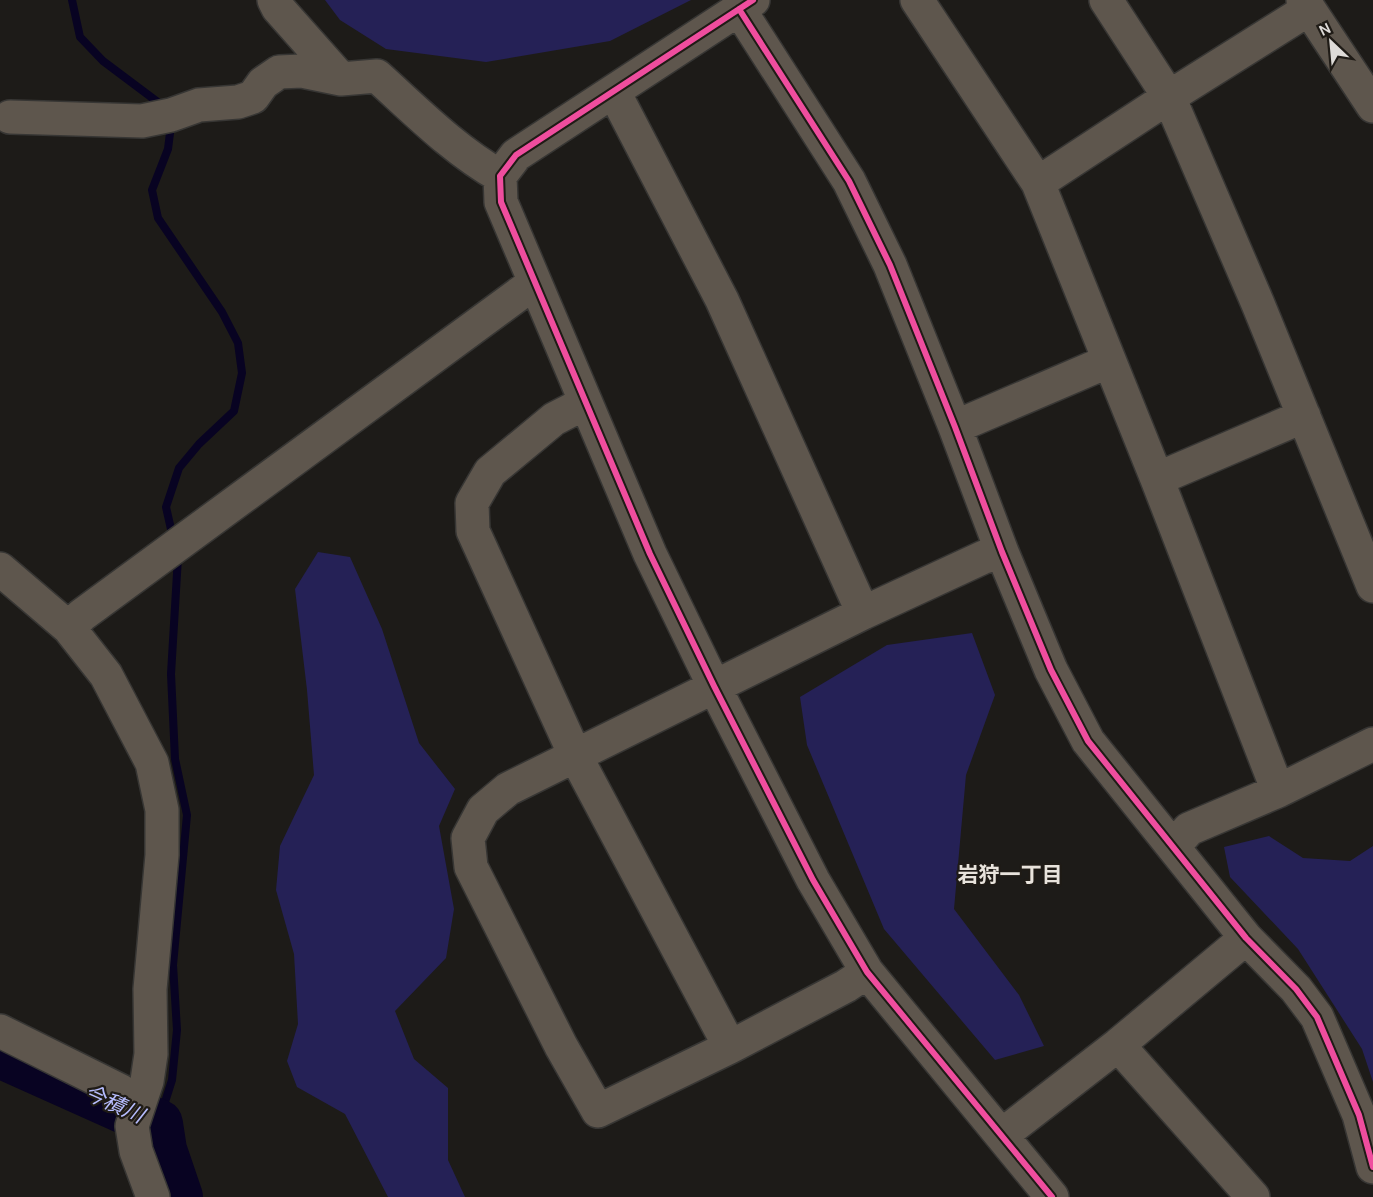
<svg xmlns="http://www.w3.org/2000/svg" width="1373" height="1197" viewBox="0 0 1373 1197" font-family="Karla,'Noto Sans JP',sans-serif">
<rect width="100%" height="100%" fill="#1d1b18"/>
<path fill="#252156" d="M325 0H691L610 41 486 62 386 49 340 20Z
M318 552 350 557 382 629 419 743 455 789 439 826 454 909 446 958 395 1011 414 1059 448 1088V1160L465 1197H388L345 1114 297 1087 287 1061 298 1024 294 954 276 890 280 846 314 775 307 690 295 589Z
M972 633 995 695 966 775 954 909 1019 995 1044 1046 995 1060 884 929 807 745 800 697 887 645Z
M1269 836 1303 858 1350 861 1373 846V1082L1362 1049 1298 949 1230 877 1224 847Z"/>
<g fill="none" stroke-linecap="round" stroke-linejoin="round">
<path stroke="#080322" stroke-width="8" d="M72 0 80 37 103 61 159 103 163 110
M169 122 171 125 168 149 152 190 158 218 222 312 238 343 242 373 234 411 199 444 179 468 166 507 173 538
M158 1124 172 1080 177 1030 173 965 187 815 175 759 171 674 178 557"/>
<path stroke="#080322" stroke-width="50" d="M0 1053 158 1124 162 1150 178 1197"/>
<g stroke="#373634" stroke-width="36">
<path id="minor" d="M274 0 278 8 341 79
M753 0 516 155 500 176 501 202 650 554 714 686 813 880 867 972 1052 1197
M917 0 1038 183 1157 479 1278 791
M1106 0 1169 97 1258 304 1373 586
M1303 0 1373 106
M739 9 849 181 890 265 955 427 1002 552 1051 670 1088 741 1246 938 1296 989 1317 1017 1359 1115 1373 1167
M614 92 722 300 863 613
M10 117 142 121 171 115 199 105 238 102 253 97 263 83 279 72 302 71 341 79 377 76C416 111 454 150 500 176
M1038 183 1169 97 1309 9
M585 403 554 419 490 472 472 503 473 531 575 755 730 1047
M955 427 1109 361
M1157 479 1304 416
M0 569 69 628 106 675 152 763 162 810V855L150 989 151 1054 147 1081 132 1126 136 1151 153 1197
M69 628 82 615 534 283
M1174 846 1189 829 1278 791 1373 744
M867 972 846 986 730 1047 598 1111 561 1046 471 867 468 838 483 810 508 789 863 613 984 557 1002 552
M0 1031 121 1091 137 1109
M1118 1045 1253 1197
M1002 1135 1118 1045 1246 938"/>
</g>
<use href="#minor" stroke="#5e564d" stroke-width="33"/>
<g stroke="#1f1b16" stroke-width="10">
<path id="cycleway" d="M753 0 516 155 500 176 501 202 650 554 714 686 813 880 867 972 1052 1197
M739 9 849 181 890 265 955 427 1002 552 1051 670 1088 741 1246 938 1296 989 1317 1017 1359 1115 1373 1167"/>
</g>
<use href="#cycleway" stroke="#ef4d9e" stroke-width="6"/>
</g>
<g text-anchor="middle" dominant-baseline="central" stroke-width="4.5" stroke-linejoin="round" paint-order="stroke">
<g font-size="21" font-weight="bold" fill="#e8e3dc" stroke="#1f1b16">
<text x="1010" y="875">岩狩一丁目</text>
</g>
<g font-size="21" font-style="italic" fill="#b6bcfd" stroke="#1f1b16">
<text transform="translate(114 1104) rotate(24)">今積川</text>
</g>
</g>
<g transform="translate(1331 42) rotate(334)" stroke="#1f1b16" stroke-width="4.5" paint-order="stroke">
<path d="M0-4.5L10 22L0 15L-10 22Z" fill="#dedbd8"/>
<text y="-9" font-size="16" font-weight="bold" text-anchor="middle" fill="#dedbd8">N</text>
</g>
</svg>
